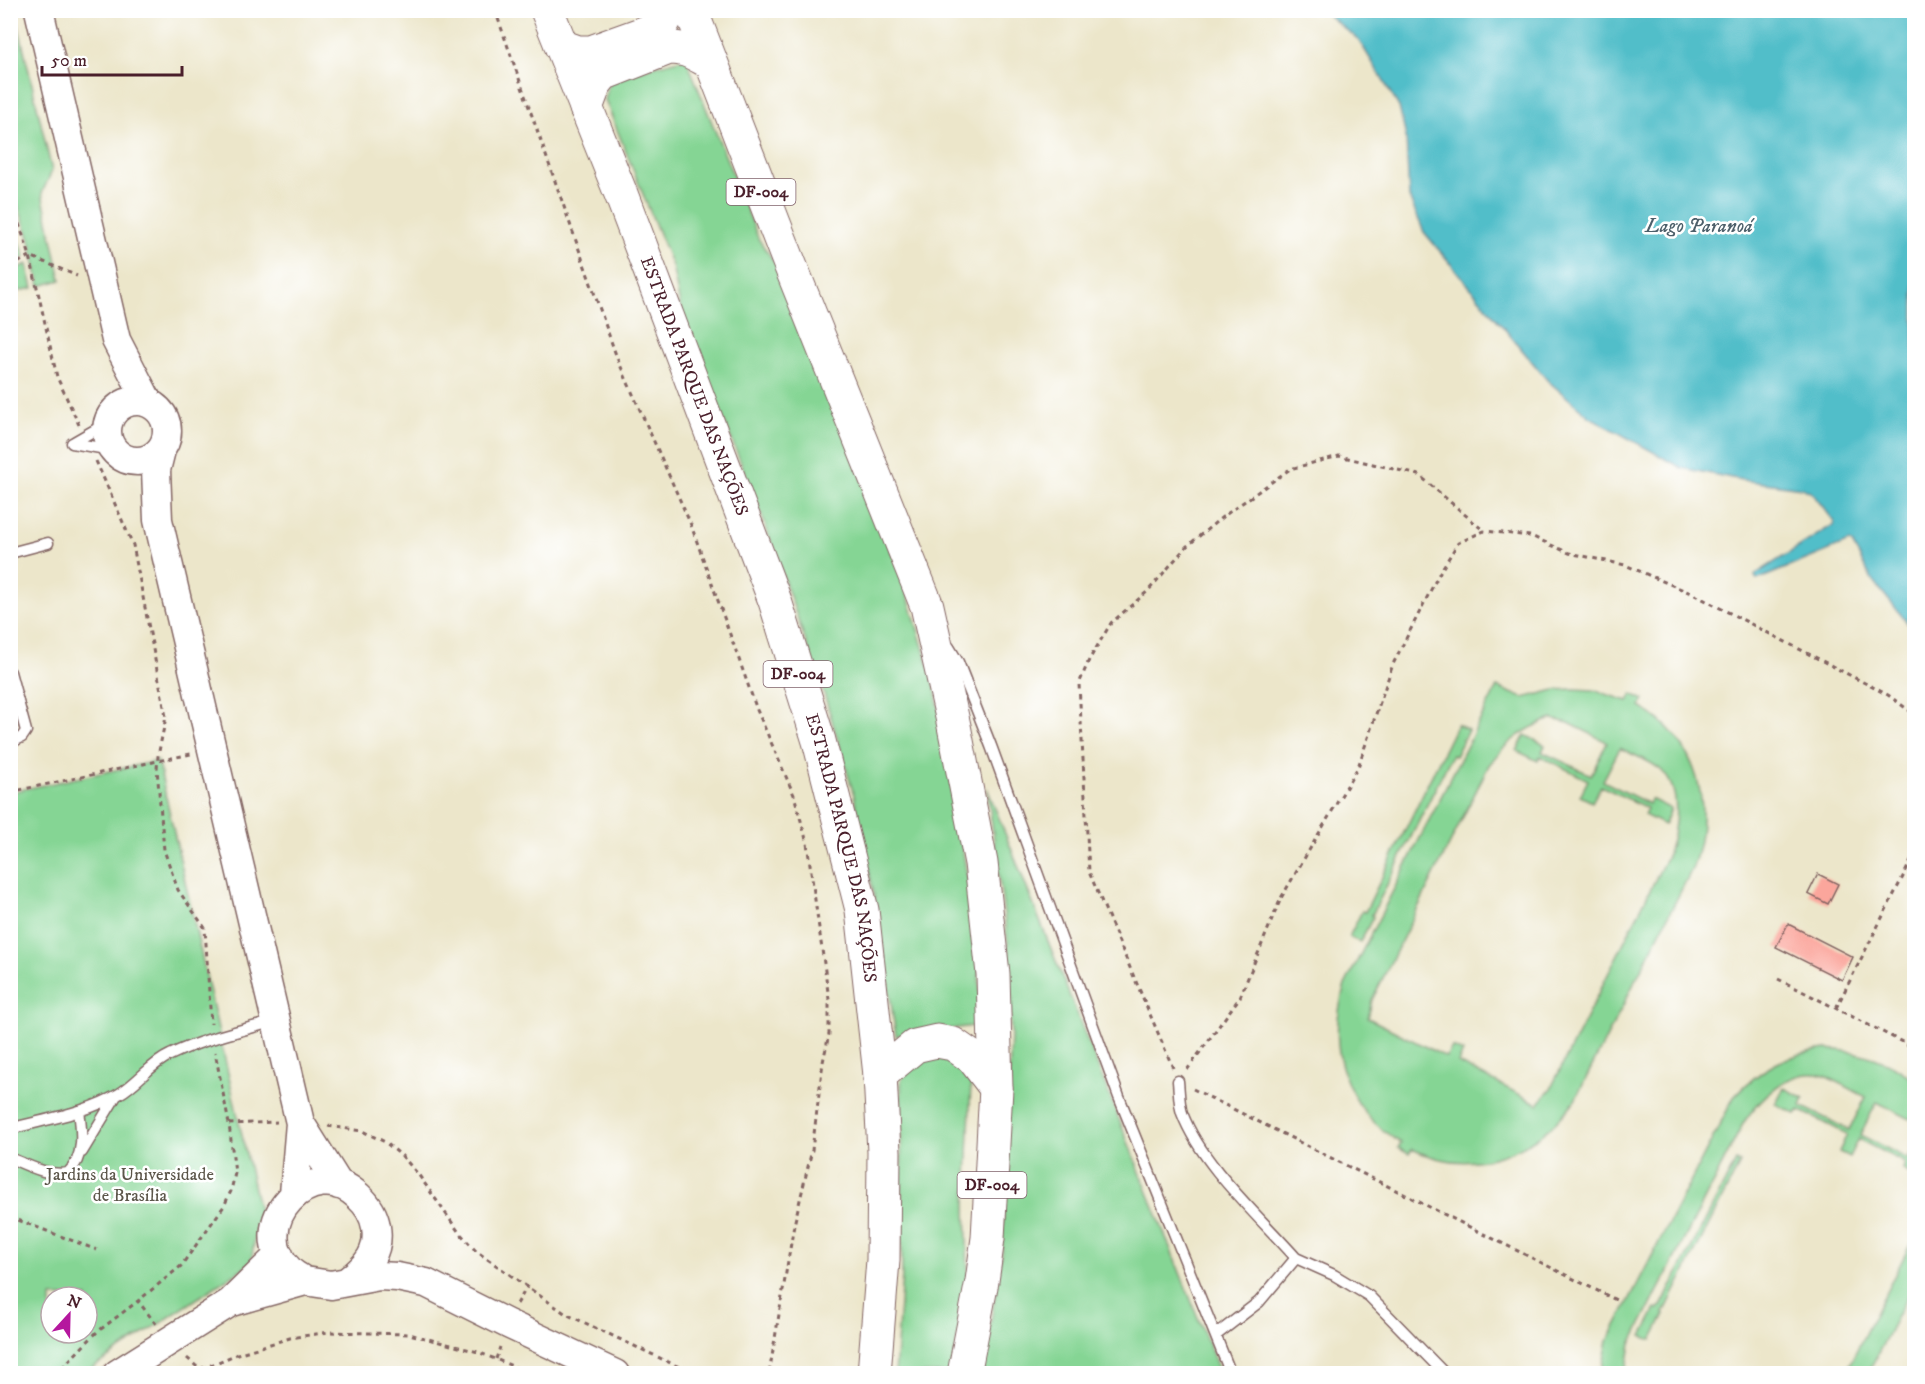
<svg xmlns="http://www.w3.org/2000/svg" width="1925" height="1384" viewBox="0 0 1925 1384" font-family="'IM FELL DW Pica',serif">
<rect width="100%" height="100%" fill="#fff"/>
<filter id="ink" filterUnits="userSpaceOnUse"><feTurbulence type="fractalNoise" baseFrequency=".0167" numOctaves="2"/><feDisplacementMap in="SourceGraphic" scale="12" xChannelSelector="R" yChannelSelector="G"/><feConvolveMatrix kernelMatrix="1 2 1 2 8 2 1 2 1" color-interpolation-filters="sRGB"/></filter>
<filter id="wash" filterUnits="userSpaceOnUse"><feTurbulence type="fractalNoise" baseFrequency=".008" numOctaves="4" result="noise"/><feDisplacementMap in="SourceGraphic" scale="24" xChannelSelector="R" yChannelSelector="G"/><feGaussianBlur stdDeviation="1.35" result="paint"/><feColorMatrix in="noise" values="0 0 0 0 0 0 0 0 0 0 0 0 0 0 0 0 0 1.4 0 .05"/><feComposite in="paint" operator="in"/></filter>
<g filter="url(#wash)">
<rect width="100%" height="100%" fill="#ece6ca"/>
<path fill="#85d594" stroke="#687a60" stroke-width="1.5" fill-rule="evenodd" d="M15 11 52 171 42 193 61 280 40 286 30 240 11 186 10 11Z
M686 58 759 240 780 270 905 586 935 687 978 940 981 1025 896 1036 876 905 854 795 825 697 762 516 682 315 672 266 605 100 610 78Z
M10 213 25 257 11 263H10Z
M27 264 33 288 11 293V271Z
M1497 687 1523 698 1555 690 1574 689 1593 690 1628 701 1632 694 1644 700 1640 707C1699 740 1714 807 1693 867L1575 1100C1537 1152 1473 1179 1412 1149L1409 1154 1398 1148 1401 1143C1343 1108 1326 1047 1345 985ZM1552 719 1569 723 1607 742 1591 775 1542 752 1545 745 1525 735 1517 751 1538 761 1540 756 1588 780 1580 796 1592 802 1601 786 1647 808 1644 815 1664 825 1671 809 1651 799 1649 804 1603 781 1620 748C1632 755 1650 760 1661 770 1683 791 1676 829 1668 854L1550 1090 1538 1104 1458 1063 1463 1052 1452 1047 1446 1057 1368 1018 1372 1000 1489 765C1506 742 1525 728 1552 719Z
M1457 724 1468 730 1455 756 1452 755 1372 915 1373 917 1360 942 1349 937 1362 911 1365 912Z
M158 761 259 1211 251 1263 85 1373H11L10 792ZM51 1297H87V1333H51Z
M987 788 1220 1373 982 1374 1002 1254 1011 1035 1008 944Z
M1826 1049C1859 1051 1890 1059 1914 1081V1121L1877 1102 1860 1135 1908 1159 1911 1153 1914 1155V1176L1903 1170 1905 1163 1858 1139 1849 1157 1839 1152 1847 1134 1799 1110 1796 1114 1775 1104 1784 1088 1804 1098 1801 1106 1849 1130 1866 1097C1852 1090 1838 1081 1824 1076 1792 1065 1760 1098 1744 1122L1631 1344 1626 1373H1601L1608 1341 1734 1097C1760 1068 1788 1054 1826 1049Z
M948 1052 971 1082 966 1205 968 1279 951 1373 895 1374 902 1275 901 1081 913 1060Z
M1736 1161 1740 1163 1664 1313 1665 1314 1652 1340 1642 1336 1656 1309 1659 1310Z
M1914 1237V1283L1868 1373H1845Z"/>
<path fill="#51bec9" stroke="#4e6e7a" stroke-width="1.5" d="M1323 11H1914V631L1871 578 1852 543 1849 542 1757 580 1755 576 1756 574 1833 525 1834 521 1812 493 1802 488 1742 480 1682 468 1590 417 1548 381 1424 232 1409 197 1406 137 1399 107 1359 40Z"/>
<g id="blocks">
<path fill="#fba69c" d="M1818 874 1838 884 1828 904 1808 894Z
M1788 924 1853 957 1842 980 1776 947Z"/>
</g>
</g>
<g filter="url(#ink)">
<use href="#blocks" fill-opacity="0" stroke="#836563" stroke-width="1.5"/>
<g fill="none" stroke-linecap="round" stroke-linejoin="round">
<g stroke="#836563" stroke-width="13">
<path id="service" d="M74 442 107 423
M72 443 112 450
M10 553 48 543
M949 647 958 662 991 746 1119 1097 1231 1374
M10 672 26 731 22 737 10 743
M1178 1081C1179 1091 1179 1104 1182 1113 1202 1166 1259 1216 1296 1258L1259 1302 1216 1335
M10 1129C46 1119 87 1113 119 1094 138 1083 150 1064 170 1055 203 1039 240 1031 275 1021
M82 1152 116 1096
M10 1158C27 1165 50 1177 68 1173 85 1157 82 1132 79 1111
M1296 1258 1334 1275 1369 1296 1445 1374"/>
</g>
<g stroke="#836563" stroke-width="31">
<path id="tertiary" d="M39 10 116 340 148 402
M107 431a30 30 0 1 1 60 0a30 30 0 1 1-60 0Z
M161 450 156 470 158 520 300 1123 294 1194
M300 1123 339 1185
M305 1281C300 1278 294 1275 290 1271 243 1225 313 1152 358 1196 368 1205 374 1214 376 1227 380 1252 367 1266 349 1280
M231 1302 305 1281 331 1285 379 1276 397 1277 426 1283 508 1324 615 1374
M117 1374 231 1302 279 1255"/>
</g>
<g stroke="#836563" stroke-width="35">
<g id="trunk">
<path id="s1" d="M547 10 621 194 775 601 819 741 862 910 880 1075 884 1152 883 1260 874 1374"/>
<path d="M691 10 789 262 927 606 954 726 981 863 993 974 996 1088 988 1238 982 1281 964 1374"/>
<path d="M561 46 578 52H591L655 29 661 26 671 10"/>
<path d="M586 108 595 84 603 74 669 48C686 47 696 55 711 63"/>
<path d="M880 1075 915 1046 937 1041 953 1044 973 1058 996 1088"/>
</g>
</g>
<path stroke="#836563" stroke-width="3" stroke-dasharray="4.5 4.5" stroke-linecap="butt" d="M495 10 617 358 691 525 757 710 794 795 807 843 829 999V1034L823 1062 812 1150 794 1225 769 1374
M10 198 30 256 57 377 79 425
M10 267 30 256 77 276
M96 461 133 545 166 717 158 756 157 769 164 850 178 890 205 928 211 1024
M10 792 191 754
M1778 979 1914 1048
M1836 1008 1914 855
M1173 1068 1089 872 1079 684 1089 660 1111 623 1148 591 1186 547 1221 518 1290 469 1339 456 1419 475 1484 531
M1187 1070 1240 997 1281 898 1358 767 1393 664 1440 572 1458 543 1484 531 1531 536 1569 553 1625 565 1693 594 1888 695 1914 714
M1193 1089 1618 1301
M229 1124 277 1122
M328 1126 362 1131 385 1142 402 1156 418 1174 458 1231 476 1251 566 1314 694 1374
M10 1217 97 1250
M517 1304 527 1287
M156 1324 138 1301 181 1266 224 1206 231 1191 235 1173 229 1124 215 1052
M187 1358 196 1366 204 1368 237 1354 290 1338 329 1332 409 1334 478 1352 532 1374
M496 1359 500 1347
M56 1374 97 1332 138 1301"/>
<use href="#service" stroke="#fff" stroke-width="10"/>
<use href="#tertiary" stroke="#fff" stroke-width="28"/>
<use href="#trunk" stroke="#fff" stroke-width="33"/>
</g>
</g>
<g text-anchor="middle" dominant-baseline="central" stroke-width="5" stroke-linejoin="round" paint-order="stroke">
<g fill="#fff" stroke="#80626b" stroke-width="1.5">
<rect x="726.5" y="179" width="69" height="26" rx="4.5"/>
<rect x="763.5" y="661" width="69" height="26" rx="4.5"/>
<rect x="957.5" y="1172" width="69" height="26" rx="4.5"/>
</g>
<g font-size="16" font-weight="bold" fill="#4a1f2b">
<text x="761" y="192">DF-004</text>
<text x="798" y="674">DF-004</text>
<text x="992" y="1185">DF-004</text>
</g>
<g font-size="18" fill="#4a1f2b" stroke="#fff">
<text stroke="none"><textPath href="#s1" startOffset="404">ESTRADA PARQUE DAS NAÇÕES</textPath></text>
<text stroke="none"><textPath href="#s1" startOffset="890">ESTRADA PARQUE DAS NAÇÕES</textPath></text>
</g>
<g font-size="18" fill="#5c564a" stroke="#fff">
<text x="130" y="1175">Jardins da Universidade<tspan x="130" dy="21">de Brasília</tspan></text>
</g>
<g font-size="20" font-style="italic" fill="#4d5f6a" stroke="#fff">
<text x="1699" y="226">Lago Paranoá</text>
</g>
</g>
<rect width="1925" height="1384" fill="none" stroke="#fff" stroke-width="36"/>
<g transform="translate(69 1315) rotate(22)"><circle r="28" fill="#ffffff" stroke="#b7a5aa" stroke-width="1.5"/>
<path d="M0-4.5L10 22L0 15L-10 22Z" fill="#b5179e"/>
<text y="-9" font-size="16" font-weight="bold" text-anchor="middle" fill="#4a1f2b">N</text>
</g>
<path d="M42 66v9h140v-9" fill="none" stroke="#4a1f2b" stroke-width="3"/>
<text x="51" y="66" font-size="18" fill="#4a1f2b" stroke="#ffffff" stroke-width="4.5" paint-order="stroke">50 m</text>
</svg>
